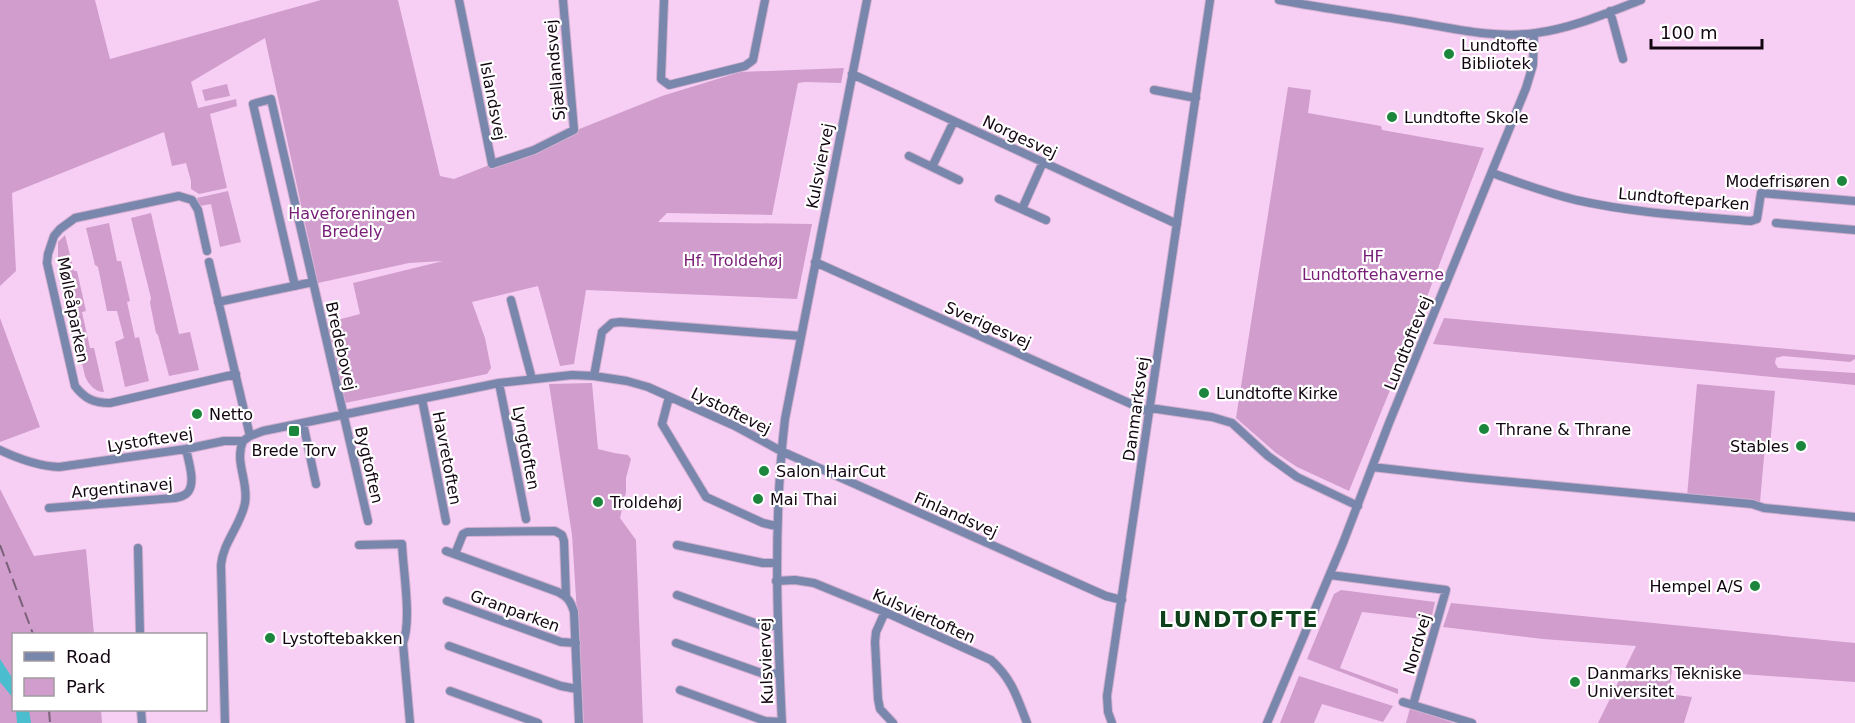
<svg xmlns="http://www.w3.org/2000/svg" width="1855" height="723" viewBox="0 0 1855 723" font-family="'DejaVu Sans',sans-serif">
<rect width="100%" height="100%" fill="#f8cff4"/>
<path fill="#d09dcd" d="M0 0H95L110 59 321 0H398L440 176 454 179 662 96 740 72 844 68 841 83 805 82 798 83 772 215 667 213 658 222 812 224 797 299 586 290 574 364 560 366 538 286 472 302 485 338 491 368 487 374 345 403 326 323 360 314 353 283 443 261 409 263 318 283 265 38 191 82 198 108 236 99 237 106 210 114 227 188 199 194 191 189V181L186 163 172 166 164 132 12 193 16 271 0 286Z
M227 84 230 96 205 101 202 90Z
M1288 87 1311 90 1308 113 1381 126 1382 130 1484 148 1412 336 1349 491 1297 467 1276 453 1236 418Z
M228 191 241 242 220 247 211 204 200 206 197 198Z
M151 213 179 334 190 332 199 370 169 376 158 335 156 333 150 303 151 298 131 218Z
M109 223 117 261H121L130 301 127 302 135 338 139 337 149 381 125 387 115 342 124 338 117 311H107L98 267 95 265 86 228Z
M65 235 74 271H77L86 311 82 312 90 348H94L104 392C95 392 88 384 85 376L58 261V242Z
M0 318 40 427 0 442Z
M1444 318 1855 355V359L1850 362 1783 356 1776 358 1775 363 1778 368 1855 373V385L1433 344Z
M592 383 598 449 614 453 628 455 631 459 626 478V492L620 518 636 540 643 723H584L572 535 549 384Z
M1697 384 1775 391 1770 446H1765L1760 502 1687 496Z
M0 489 34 556 86 549 94 634H14V710H101L102 723H0Z
M1341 590 1435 602 1431 620 1362 612 1340 668 1398 689V694L1307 659 1334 594Z
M1451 603 1855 643V682L1672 669 1669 694 1692 697 1684 723H1598L1636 646 1543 639 1443 627Z
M1299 676 1393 706 1383 722 1322 704 1314 723H1280Z
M1410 708 1454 723H1406Z"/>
<path fill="#4abdce" d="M0 659 13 679V698L0 682Z
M16 710H29L31 723H17Z"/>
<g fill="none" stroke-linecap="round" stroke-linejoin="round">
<g stroke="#d3afd0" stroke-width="10">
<path id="minor" d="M459 0 492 164 534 150 574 130 563 0
M664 0 661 79 669 85 745 66 753 60 765 0
M1279 0C1322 8 1366 14 1409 21 1451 28 1494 39 1536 33 1573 28 1607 13 1641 0
M1610 11 1623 59
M852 74 1177 224
M1154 90 1196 98
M909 156 959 180
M932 167 954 121
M1492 173C1520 183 1547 193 1576 200 1633 213 1692 216 1751 221L1757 219 1761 193 1855 201
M999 199 1046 220
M1022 209 1043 162
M1776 223 1855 230
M207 251 198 210 192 200 179 196 75 218 60 229 54 236 48 254 47 263 75 386C85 399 94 403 110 403L236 374
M209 262 250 436
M815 262 1149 412
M295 286 253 104 271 99 368 521
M511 300 532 379
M218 302 313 282
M594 376 602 332 612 323 620 322 801 336
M499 383 526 519
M669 397 662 424 706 497 763 523 776 526
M422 399 446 521
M1150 408 1212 417 1232 423 1268 456 1297 477 1358 506
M303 423 316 484
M0 450C19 459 38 466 59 467L186 449 224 441H243L250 436 263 431 499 383 572 375 594 376 627 381 648 387 735 426 781 451 1106 596 1122 600
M1372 467 1469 478 1752 504 1764 508 1855 517
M49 508 175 498C180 497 185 496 188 492 196 482 188 460 186 449
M359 545 402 544C403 570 412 620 403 643L410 723
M677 545 763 563H776
M138 548 140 634
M446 551 558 592C568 597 571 602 574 612L579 723
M455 554 463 534 467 532 555 531 562 535 564 541 566 596
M1330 575 1446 590 1413 705
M776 581 795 580 814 583 885 612 991 660C1012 679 1017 697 1027 723
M677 595 763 626H778
M447 601 561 642 576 643
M885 612 876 632 875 642 878 699 880 709 893 723
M676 643 764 674 779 673
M449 646 561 686 577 689
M680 690 765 721 781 722
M450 691 538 723
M1403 702 1472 723
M141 710 142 723
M225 723 221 565C223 542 241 525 245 503 249 482 234 462 243 441
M782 723C777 621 773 520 785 419L867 0
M1112 723 1108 712 1107 696 1210 0
M1267 723 1343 543 1389 423 1526 88 1533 65 1534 34"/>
</g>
<use href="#minor" stroke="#7987ad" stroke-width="8"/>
<path stroke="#7a6078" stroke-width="2" stroke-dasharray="12 6" stroke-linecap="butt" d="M0 545 33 634
M49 710 50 723"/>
</g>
<g fill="#1b863c" stroke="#fff" stroke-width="2">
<circle cx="1449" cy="54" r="6"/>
<circle cx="1392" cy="117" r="6"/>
<circle cx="1842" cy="181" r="6"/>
<circle cx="1204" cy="393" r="6"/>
<circle cx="197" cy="414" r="6"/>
<circle cx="1484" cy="429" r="6"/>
<rect x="288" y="425" width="12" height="12" rx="3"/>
<circle cx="1801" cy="446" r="6"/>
<circle cx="764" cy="471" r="6"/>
<circle cx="758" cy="499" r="6"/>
<circle cx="598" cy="502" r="6"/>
<circle cx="1755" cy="586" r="6"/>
<circle cx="270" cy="638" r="6"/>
<circle cx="1575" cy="682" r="6"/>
</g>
<g text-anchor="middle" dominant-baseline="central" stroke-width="4.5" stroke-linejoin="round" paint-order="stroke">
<g font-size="16" fill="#130612" stroke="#fff" text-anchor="start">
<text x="1461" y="45">Lundtofte<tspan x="1461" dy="18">Bibliotek</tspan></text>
<text x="1404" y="117">Lundtofte Skole</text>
<text x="1830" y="181" text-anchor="end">Modefrisøren</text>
<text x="1216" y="393">Lundtofte Kirke</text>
<text x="209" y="414">Netto</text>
<text x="1496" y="429">Thrane &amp; Thrane</text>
<text x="1789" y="446" text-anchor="end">Stables</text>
<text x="294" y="450" text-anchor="middle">Brede Torv</text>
<text x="776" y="471">Salon HairCut</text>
<text x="770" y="499">Mai Thai</text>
<text x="610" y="502">Troldehøj</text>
<text x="1743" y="586" text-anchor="end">Hempel A/S</text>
<text x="282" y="638">Lystoftebakken</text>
<text x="1587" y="673">Danmarks Tekniske<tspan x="1587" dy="18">Universitet</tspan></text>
</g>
<g font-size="16" fill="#130612" stroke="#fff">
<text transform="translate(555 70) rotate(-95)">Sjællandsvej</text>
<text transform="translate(493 101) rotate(79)">Islandsvej</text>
<text transform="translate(1020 137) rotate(25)">Norgesvej</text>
<text transform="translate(820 166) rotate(-79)">Kulsviervej</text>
<text transform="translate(1684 199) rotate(5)">Lundtofteparken</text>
<text transform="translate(73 310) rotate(79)">Mølleåparken</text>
<text transform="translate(988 325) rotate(24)">Sverigesvej</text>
<text transform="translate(1408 343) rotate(-68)">Lundtoftevej</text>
<text transform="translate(341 346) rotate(77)">Bredebovej</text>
<text transform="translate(1136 409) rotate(-82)">Danmarksvej</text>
<text transform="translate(731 411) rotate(26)">Lystoftevej</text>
<text transform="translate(150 440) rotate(-9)">Lystoftevej</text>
<text transform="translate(526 448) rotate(79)">Lyngtoften</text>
<text transform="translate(447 458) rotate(79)">Havretoften</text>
<text transform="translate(369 465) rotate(77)">Bygtoften</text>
<text transform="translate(122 488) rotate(-5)">Argentinavej</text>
<text transform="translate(956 515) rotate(24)">Finlandsvej</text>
<text transform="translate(515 611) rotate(20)">Granparken</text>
<text transform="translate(924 616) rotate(24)">Kulsviertoften</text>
<text transform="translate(1417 644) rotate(-74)">Nordvej</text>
<text transform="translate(766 661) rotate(-92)">Kulsviervej</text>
</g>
<g font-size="16" fill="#771d76" stroke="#fff">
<text x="352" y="213">Haveforeningen<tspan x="352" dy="18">Bredely</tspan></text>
<text x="1373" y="256">HF<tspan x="1373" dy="18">Lundtoftehaverne</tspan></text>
<text x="733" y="260">Hf. Troldehøj</text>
</g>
<g font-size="22" font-weight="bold" letter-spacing="1.5" fill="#0f401c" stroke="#fff">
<text x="1239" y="619">LUNDTOFTE</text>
</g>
</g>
<rect x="12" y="633" width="195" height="78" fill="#ffffff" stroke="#a19ba0" stroke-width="1.5"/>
<rect x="24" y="652" width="30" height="9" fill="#7987ad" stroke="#a19ba0" stroke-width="1.5"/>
<text x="66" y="663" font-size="18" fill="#130612">Road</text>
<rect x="24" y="678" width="30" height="18" fill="#d09dcd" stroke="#a19ba0" stroke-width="1.5"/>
<text x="66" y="693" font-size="18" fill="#130612">Park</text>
<path d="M1651 39v9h111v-9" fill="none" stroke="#130612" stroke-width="3"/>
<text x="1660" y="39" font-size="18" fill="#130612" stroke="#ffffff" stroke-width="4.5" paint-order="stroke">100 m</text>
</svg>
